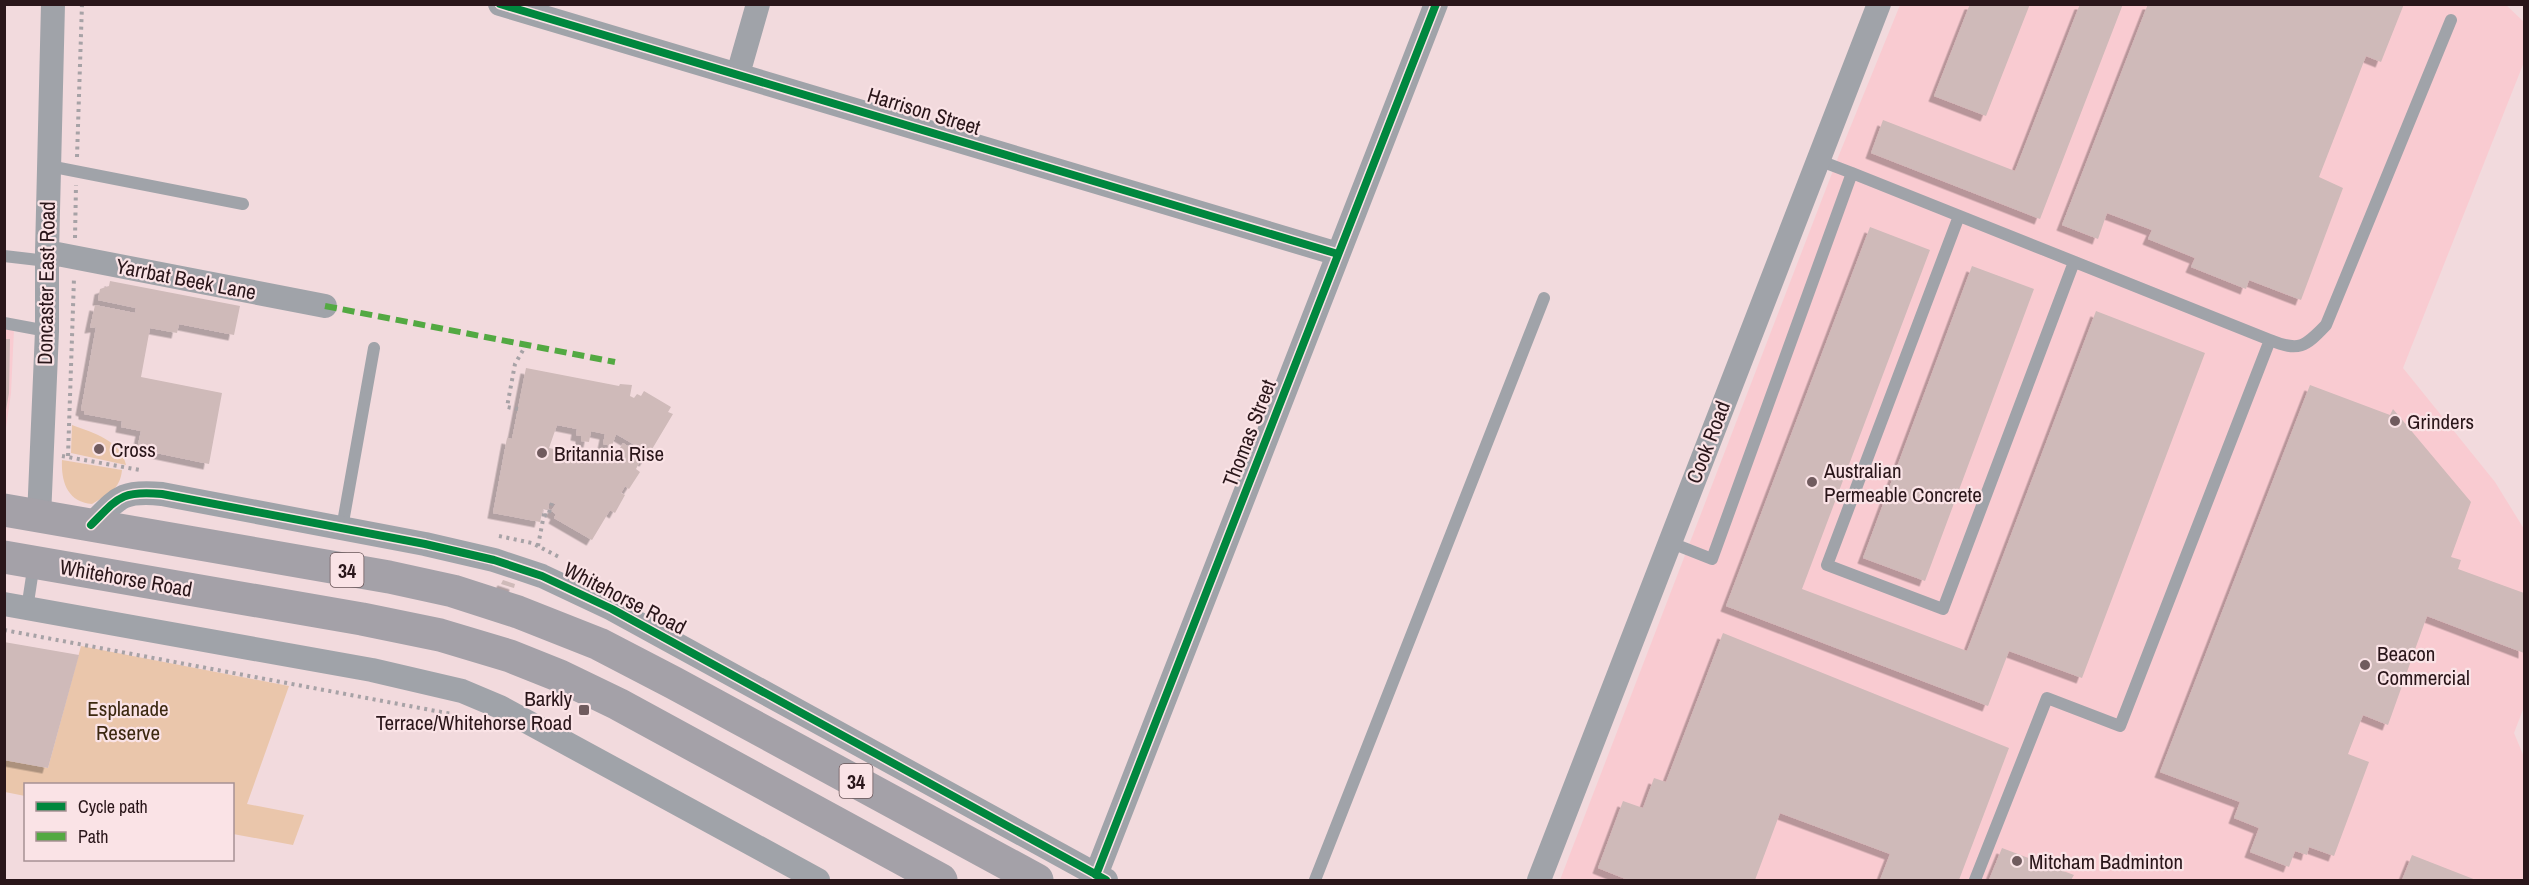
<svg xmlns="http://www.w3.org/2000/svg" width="2529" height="885" viewBox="0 0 2529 885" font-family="'Archivo Narrow',sans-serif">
<defs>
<filter id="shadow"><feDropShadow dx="-5.5" dy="5.5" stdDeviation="0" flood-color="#0004"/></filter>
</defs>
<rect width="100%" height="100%" fill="#f2dadd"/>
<path fill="#f9cbd1" d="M2505 4 2524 22V62L2403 368 2495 482 2524 529V707L2514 733 2524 757V880H1560L1839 155 1900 5Z
M4 327 14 329 11 393 5 435Z"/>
<path fill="#eac6ab" d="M72 425C93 433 121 440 126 465L71 453Z
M62 460 122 470C120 490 108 494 92 504 67 502 61 481 62 460Z
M81 646 289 686 247 804 304 815 293 845 233 834 232 784H26L25 796 5 792 4 760 48 768Z"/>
<path fill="#cfbab9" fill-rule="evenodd" filter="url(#shadow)" d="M1970 4H2030L1986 116 1934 96Z
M2080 4H2123L2040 219 1871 153 1883 120 2015 171Z
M2148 4H2404L2381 62 2366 56 2319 177 2343 188 2301 300 2249 280 2246 289 2191 267 2195 258 2148 239 2152 230 2107 213 2098 239 2062 225Z
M1870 227 1930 250 1802 589 1967 651 2096 311 2205 353 2082 678 2009 651 1988 706 1726 606Z
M1972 266 2034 289 1925 581 1863 558Z
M110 281 240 306 234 335 179 324 177 333 150 328 141 377 222 393 209 464 137 449 141 431 121 427 122 421 84 414V411L81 410 96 327 90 328 95 305 135 313 136 308 98 300 100 289 109 286Z
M4 339H10L9 393 6 410Z
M526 368 619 386 620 384 632 385 630 396 634 398 637 394 641 396 644 391 671 407 668 412 673 414 645 461 641 459 636 469 640 472 629 489 625 486 621 493 625 495 615 513 610 510 592 540 554 518 556 514 551 511 556 504 549 503 548 510 543 509 540 522 493 513 507 438 512 439ZM557 425 577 429 576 435 581 436V441L589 442 591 431 605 434 603 444 612 446 616 434 640 448 637 452 623 443 615 456 612 455 608 461 591 451 587 456 549 448Z
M2310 385 2390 415 2393 409 2471 502 2451 557 2461 560 2458 569 2524 593V653L2427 616 2388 725 2363 715 2348 754 2369 762 2334 856 2309 847 2307 855 2295 851 2289 867 2250 852 2259 828 2234 818 2240 802 2160 772Z
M503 580 515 584 514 588 501 584Z
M1723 633 2009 748 1959 880H1880L1890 854 1780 813 1755 880H1628L1598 868 1623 801 1643 808 1654 778 1666 782Z
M4 642 79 655 48 768 4 760Z
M2002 848 2074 875 2071 880H1989Z
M2412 855 2476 880H2402Z"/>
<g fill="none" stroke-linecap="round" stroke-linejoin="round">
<path stroke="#a7a2a6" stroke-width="4" stroke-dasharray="3 4.5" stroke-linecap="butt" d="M77 157 82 4
M75 238 76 185
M518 409 507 407 515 364 526 345
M62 456 140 470
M68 456 74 278
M544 515 548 516 552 503
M499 536 532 543 559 557
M538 546 545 509
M4 630 452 714"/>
<path stroke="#a0a3a9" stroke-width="12" d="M1818 160 1852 173
M49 166 243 204
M1959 216 1827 565 1943 609 2074 262
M4 256 47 261
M4 323 47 331
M2270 340C2299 352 2305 347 2326 325L2451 20
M342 528 374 348
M1669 542 1712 559 1852 173 2270 340 2120 726 2047 698 1975 880
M27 609 34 563
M1315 880 1544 298"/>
<path stroke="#a0a3a9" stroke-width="24" d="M500 4 1338 254
M738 74 758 4
M47 252 325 306
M39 517 47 331V252L53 4
M91 525C118 498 121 490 162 494L425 544 494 560 542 576 612 609 1106 880
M4 604 372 670 462 691 500 707 818 880
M1096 875 1436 4
M1539 880 1879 4"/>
<path stroke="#a4a1a8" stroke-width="33" d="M4 510 389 577 453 591 518 612 599 644 674 683 1037 880
M4 557 362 619 440 635 510 656 560 676 618 704 941 880"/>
<path stroke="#53a942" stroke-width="6" stroke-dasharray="12 6" stroke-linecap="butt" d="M325 306 615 362"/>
<g stroke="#fae3e6" stroke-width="11">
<path id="cycleway" d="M500 4 1338 254
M91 525C118 498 121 490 162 494L425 544 494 560 542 576 612 609 1106 880
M1096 875 1436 4"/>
</g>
<use href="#cycleway" stroke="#00873e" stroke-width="8"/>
</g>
<g fill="#705b5e" stroke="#fae3e6" stroke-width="2">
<circle cx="2395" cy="421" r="6"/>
<circle cx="99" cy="449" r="6"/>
<circle cx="542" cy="453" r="6"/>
<circle cx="1812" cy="482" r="6"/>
<circle cx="2365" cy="665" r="6"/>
<rect x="578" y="704" width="12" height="12" rx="3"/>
<circle cx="2017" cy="861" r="6"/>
</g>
<g text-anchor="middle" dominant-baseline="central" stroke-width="4.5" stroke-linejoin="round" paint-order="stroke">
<g fill="#fae3e6" stroke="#685457" stroke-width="1.5">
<rect x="330.5" y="553" width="33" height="34" rx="4.5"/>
<rect x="839.5" y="764" width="33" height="34" rx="4.5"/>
</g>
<g font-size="20" font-weight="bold" fill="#2a161a">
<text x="347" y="570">34</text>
<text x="856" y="781">34</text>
</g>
<g font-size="21" fill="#2a161a" stroke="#fae3e6">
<text transform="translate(924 111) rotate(17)">Harrison Street</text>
<text transform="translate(186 279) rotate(11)">Yarrbat Beek Lane</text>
<text transform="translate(46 283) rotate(-89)">Doncaster East Road</text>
<text transform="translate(1249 433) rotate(-69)">Thomas Street</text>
<text transform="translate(1708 442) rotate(-69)">Cook Road</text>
<text transform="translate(126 578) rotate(10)">Whitehorse Road</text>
<text transform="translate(625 598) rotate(27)">Whitehorse Road</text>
</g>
<g font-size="21" fill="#2a161a" stroke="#fae3e6" text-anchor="start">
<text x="2407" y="421">Grinders</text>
<text x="111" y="449">Cross</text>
<text x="554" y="453">Britannia Rise</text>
<text x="1824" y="470">Australian<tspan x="1824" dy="24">Permeable Concrete</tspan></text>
<text x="2377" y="653">Beacon<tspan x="2377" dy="24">Commercial</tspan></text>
<text x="572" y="698" text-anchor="end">Barkly<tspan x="572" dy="24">Terrace/Whitehorse Road</tspan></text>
<text x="2029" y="861">Mitcham Badminton</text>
</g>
<g font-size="21" fill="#3c2810" stroke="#fae3e6">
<text x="128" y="708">Esplanade<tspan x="128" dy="24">Reserve</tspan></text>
</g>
</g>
<rect width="2529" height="885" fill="none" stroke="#2a161a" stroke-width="12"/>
<rect x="24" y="783" width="210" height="78" fill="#fae3e6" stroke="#a79194" stroke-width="1.5"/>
<rect x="36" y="802" width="30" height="9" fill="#00873e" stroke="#a79194" stroke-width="1.5"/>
<text x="78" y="813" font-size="18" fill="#2a161a">Cycle path</text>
<rect x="36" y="832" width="30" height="9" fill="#53a942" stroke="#a79194" stroke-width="1.5"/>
<text x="78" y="843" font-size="18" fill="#2a161a">Path</text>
</svg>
